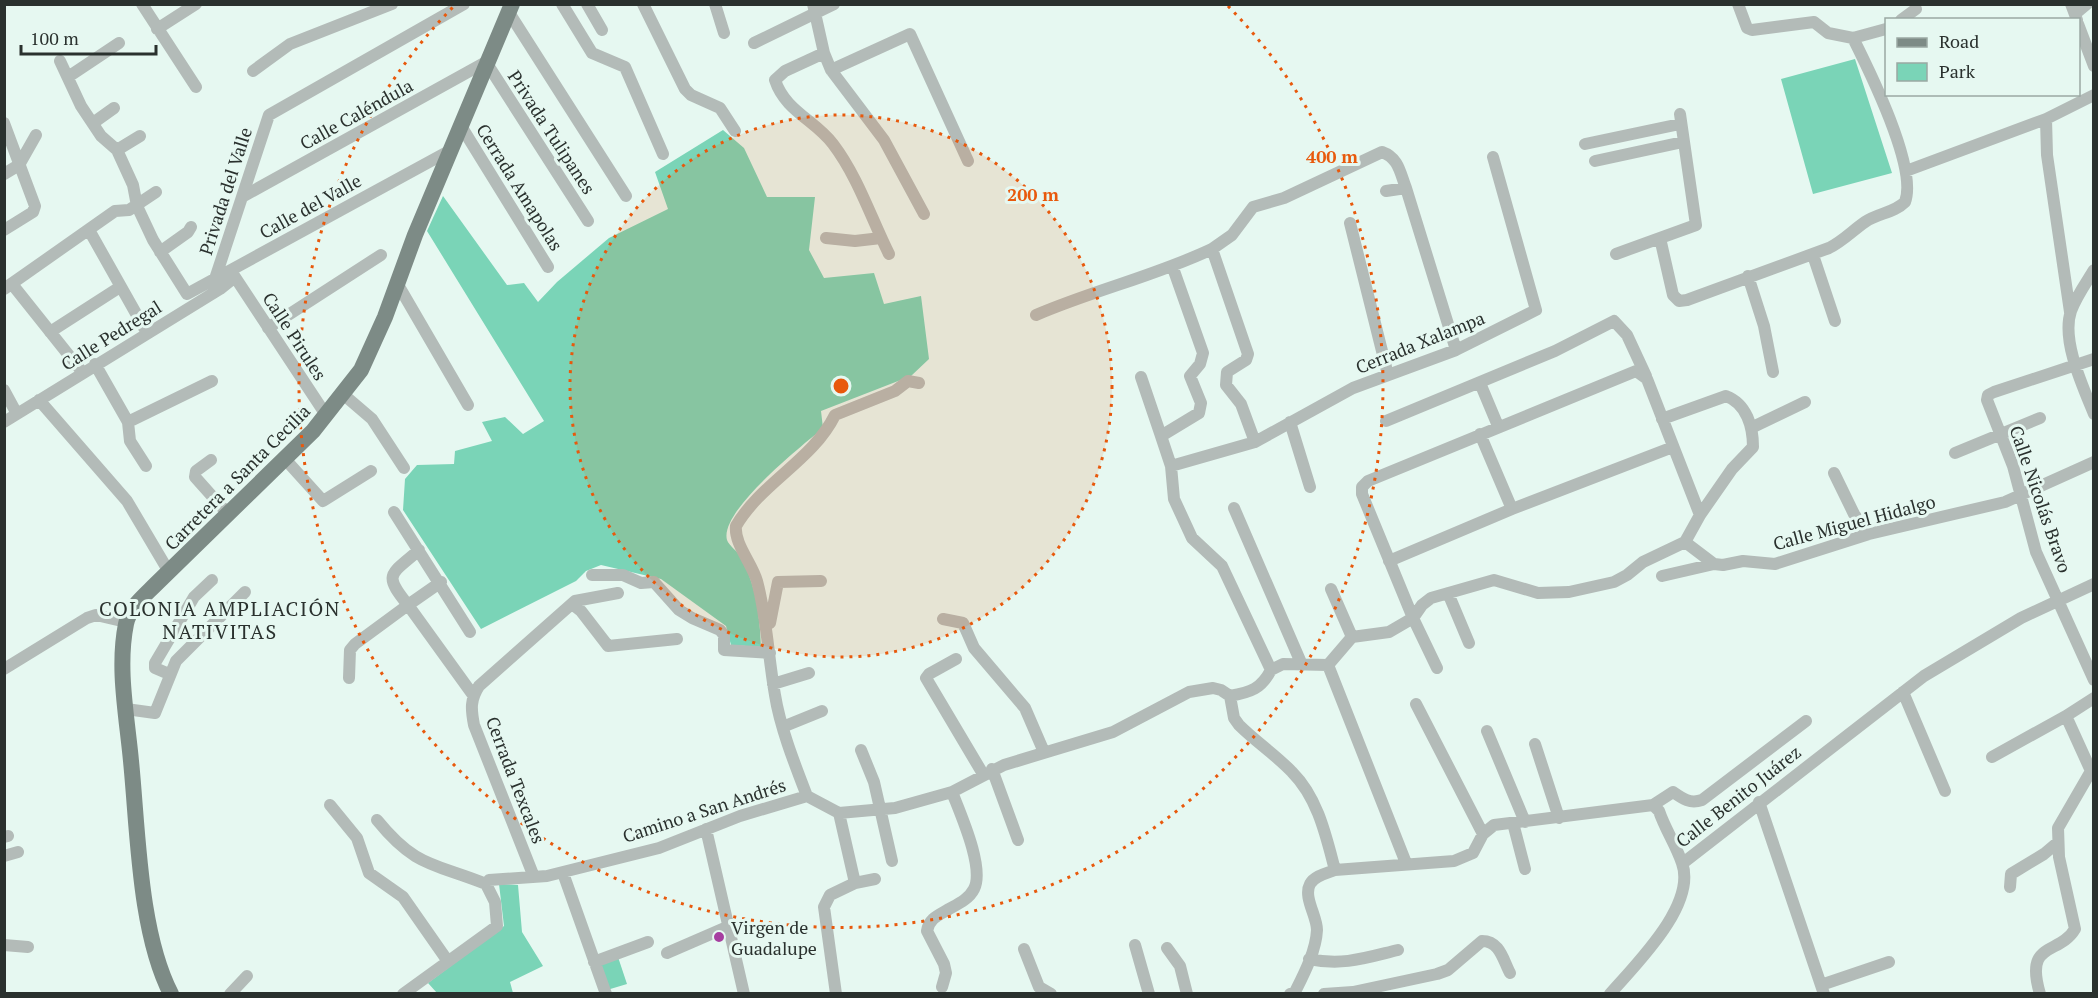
<svg xmlns="http://www.w3.org/2000/svg" width="2098" height="998" viewBox="0 0 2098 998" font-family="'PT Serif',serif">
<rect width="100%" height="100%" fill="#e6f8f1"/>
<path fill="#7ad4b7" d="M1855 59 1892 173 1813 194 1781 79Z
M723 130 744 148 767 197H815L809 250 824 278 874 273 884 304 921 296 929 359 911 376 821 411 823 428C802 446 719 511 727 540 729 546 738 551 741 558 756 584 760 617 761 647L731 645 726 626 661 579 601 565 586 571 576 581 481 629 403 510 405 479 417 465 454 464 455 451 492 441 482 422 505 417 523 434 544 421 427 231 443 196 507 285 524 283 538 302 557 282 609 238 668 209 655 172Z
M499 884 518 885 522 932 543 966 510 982 513 993H437L428 983 504 926Z
M618 957 627 984 607 990 599 963Z"/>
<g fill="none" stroke-linecap="round" stroke-linejoin="round">
<path stroke="#b3bbb8" stroke-width="12" d="M142 4 196 87
M562 4 592 53 625 67 663 154
M587 4 602 30
M643 4 685 89 691 95 720 108 735 131
M715 4 724 33
M813 4 824 53 831 70 884 140 924 214
M1738 4 1747 28 1752 30 1814 22 1828 33 1853 38 1886 29
M2071 4 2077 20
M508 11 626 196
M2075 14 2087 4
M1901 20 1916 9
M2078 24 2094 66
M157 29 196 4
M754 43 834 4
M824 53 785 71 775 80C785 111 815 120 833 144 858 177 871 218 889 254
M60 61 81 106 101 136 117 150 133 185 137 206 153 240 187 294 451 150
M831 70 910 34 968 161
M253 71 290 44 392 4
M68 77 119 43
M2046 119 2047 155 2070 312
M4 123 35 206 33 212 4 230
M93 123 114 108
M461 126 548 267
M1585 144 1680 124
M117 150 140 136
M1595 161 1683 142
M1906 171 2046 119 2094 95
M4 174 19 165 36 135
M1386 191 1406 188 1456 350
M242 197 486 62 588 221
M1350 223 1388 375
M89 230 147 333
M826 238 855 241 881 238
M1660 238 1673 295 1679 301 1687 300 1829 248C1843 241 1852 231 1865 222 1878 213 1894 213 1905 202 1918 168 1869 70 1853 38
M1212 249 1232 235 1253 207 1284 198 1382 152C1399 158 1400 173 1406 188
M160 252 188 232 191 227
M1616 254 1696 225 1680 114
M1813 255 1835 321
M1173 268 1203 353 1200 364 1190 376 1201 403 1199 413 1161 436 1171 466 1174 499 1192 538 1222 566 1271 670
M2094 270C2086 283 2076 297 2071 311 2061 340 2083 387 2094 414
M231 271 326 415
M1748 276 1764 326 1773 372
M215 279 269 115 464 4
M397 283 468 405
M12 284 83 373
M4 289 115 211 129 210 156 192
M1036 315C1094 290 1155 276 1212 249L1248 354 1246 360 1227 372 1226 385 1241 404 1255 442
M268 328 381 255
M50 332 120 287
M2094 359 1994 392 1988 395 1987 400 2013 466 2036 552 2094 680
M95 364 128 422 130 441 146 466
M1141 377 1161 436
M1480 383 1498 426
M4 390 17 414
M344 395 372 419 404 468
M39 400 127 501 169 572
M1662 419 1726 396C1747 404 1753 427 1753 447L1732 469 1700 515
M1386 421 1555 351 1614 321 1627 335 1646 376
M4 422 220 289 235 277
M128 422 212 381
M1290 422 1310 487
M1753 427 1805 402
M1480 434 1512 509
M1955 453 2040 418
M285 459 323 501 371 471
M211 460 196 471 195 477 228 514
M1171 466 1255 442 1353 388 1456 350 1536 310 1493 157
M1834 473 1854 514 1869 534
M1234 508 1302 665
M394 512 470 632
M1389 561 1512 509 1673 447
M592 575H623L641 583 654 582 679 610 692 618 720 630 724 635V650L770 653
M1662 576 1714 564
M441 582 408 605 473 695
M1331 589 1352 637
M1448 593 1469 643
M572 604 581 611 608 646 677 639
M943 619 963 623 974 648 1025 708 1044 752
M770 623 778 582 821 581
M956 659 929 674 926 678 983 774
M1328 665 1406 863
M1437 668 1413 618 1362 494V487L1368 481 1636 371 1647 379 1700 515 1685 542
M4 669 87 618 96 615 126 622
M1271 670 1283 664 1328 665 1352 637 1389 632 1413 618 1422 605 1431 598 1494 580 1538 593 1569 592 1614 582 1627 575 1643 562 1685 542 1714 564 1723 565 1743 561 1775 564 1869 534 2005 502 2094 462
M169 674 155 668V663L194 597 212 580
M349 678 350 650 355 644 408 605C382 573 391 575 419 550
M773 684 809 673
M1903 692 1945 791
M1230 696 1234 718 1239 725C1256 742 1276 755 1292 772 1318 798 1326 836 1335 870
M1416 704 1483 834
M126 709 155 713 176 661 245 592
M785 726 822 711
M1487 731 1525 822
M1535 744 1559 818
M861 750 874 782 892 861
M1992 757 2066 716
M992 769 1018 840
M807 796C795 765 780 727 775 695 768 656 767 618 757 581 752 563 734 544 736 526 761 483 813 460 835 415L895 391 908 381 919 383
M1759 802 1824 994
M330 805 357 838 369 873 403 897 447 960
M1653 805 1673 792C1683 799 1690 804 1702 800L1806 721
M377 820C416 868 434 863 486 884
M1513 823 1525 869
M706 829 744 994
M4 837 8 836
M4 856 18 852
M1683 863 1924 676 2021 618 2094 584
M563 873 606 994
M534 877 474 725C471 709 470 700 479 686L575 601 618 593
M855 883 875 879
M2010 887 2011 874 2044 854 2057 843
M4 945 28 947
M1135 945 1149 994
M1167 948 1180 966 1187 994
M1024 949 1039 987 1051 994
M667 953 727 927
M1309 959C1343 966 1365 958 1398 950
M594 962 648 942
M1821 985 1889 962
M942 987 946 973 944 964 927 931C929 918 939 915 949 909 958 904 969 899 974 889 985 868 960 813 952 792
M230 994 247 976
M403 994 497 926 495 902 486 884 489 880 547 876 659 848 740 816 807 796 839 813 895 808 952 792 1004 765 1113 732 1189 692 1213 688 1221 690 1230 696C1251 692 1261 689 1271 670
M836 994 824 907 830 895 855 883 839 813
M1290 994 1295 992C1304 974 1316 951 1317 930 1317 916 1303 897 1310 884 1314 876 1327 873 1335 870L1454 861 1473 853 1483 834 1494 825 1653 805 1659 811C1665 829 1676 845 1682 863 1697 905 1636 964 1610 994
M1324 994 1353 992 1437 974 1448 970 1482 941C1500 941 1503 960 1510 973
M2040 994C2024 940 2059 956 2075 929L2059 857 2058 828 2091 771 2066 716 2094 698"/>
<path stroke="#7d8b86" stroke-width="16" d="M171 994C139 932 138 831 131 761 127 717 117 668 126 624 129 608 144 596 155 585L313 431 361 370 385 317 415 235 512 4"/>
</g>
<circle cx="841" cy="386" r="271" fill="#e8590c" fill-opacity=".12"/>
<g fill="none" stroke="#e8590c" stroke-width="3" stroke-dasharray="3 6">
<circle cx="841" cy="386" r="271"/>
<path d="M1228 6A542 542 0 1 1 454 6"/>
</g>
<circle fill="#a63ea0" stroke="#e6f8f1" stroke-width="2" cx="719" cy="937" r="6"/>
<g text-anchor="middle" dominant-baseline="central" stroke-width="6" stroke-linejoin="round" paint-order="stroke">
<g font-size="18" fill="#2a312e" stroke="#e6f8f1">
<text transform="translate(356 114) rotate(-29)">Calle Caléndula</text>
<text transform="translate(552 132) rotate(57)">Privada Tulipanes</text>
<text transform="translate(520 187) rotate(58)">Cerrada Amapolas</text>
<text transform="translate(225 191) rotate(-72)">Privada del Valle</text>
<text transform="translate(310 206) rotate(-29)">Calle del Valle</text>
<text transform="translate(111 335) rotate(-32)">Calle Pedregal</text>
<text transform="translate(295 336) rotate(57)">Calle Pirules</text>
<text transform="translate(1420 342) rotate(-22)">Cerrada Xalampa</text>
<text transform="translate(237 477) rotate(-45)">Carretera a Santa Cecilia</text>
<text transform="translate(2041 499) rotate(71)">Calle Nicolás Bravo</text>
<text transform="translate(1854 522) rotate(-15)">Calle Miguel Hidalgo</text>
<text transform="translate(516 780) rotate(69)">Cerrada Texcales</text>
<text transform="translate(1738 796) rotate(-38)">Calle Benito Juárez</text>
<text transform="translate(704 810) rotate(-18)">Camino a San Andrés</text>
</g>
<g font-size="18" fill="#2a312e" stroke="#e6f8f1" text-anchor="start">
<text x="731" y="927">Virgen de<tspan x="731" dy="21">Guadalupe</tspan></text>
</g>
<g font-size="20" letter-spacing="1.5" fill="#2a312e" stroke="#e6f8f1">
<text x="220" y="608">COLONIA AMPLIACIÓN<tspan x="220" dy="23">NATIVITAS</tspan></text>
</g>
</g>
<circle cx="841" cy="386" r="9" fill="#e8590c" stroke="#e6f8f1" stroke-width="3"/>
<g font-size="18" text-anchor="middle" font-weight="bold" fill="#e8590c" stroke="#e6f8f1" stroke-width="6" stroke-linejoin="round" paint-order="stroke">
<text x="1332" y="163">400 m</text>
<text x="1033" y="201">200 m</text>
</g>
<rect width="2098" height="998" fill="none" stroke="#2a312e" stroke-width="12"/>
<rect x="1885" y="18" width="195" height="78" fill="#e6f8f1" stroke="#9ba8a3" stroke-width="1.5"/>
<rect x="1897" y="38" width="30" height="9" fill="#7d8b86" stroke="#9ba8a3" stroke-width="1.5"/>
<text x="1939" y="48" font-size="18" fill="#2a312e">Road</text>
<rect x="1897" y="63" width="30" height="18" fill="#7ad4b7" stroke="#9ba8a3" stroke-width="1.5"/>
<text x="1939" y="78" font-size="18" fill="#2a312e">Park</text>
<path d="M21 45v9h135v-9" fill="none" stroke="#2a312e" stroke-width="3"/>
<text x="30" y="45" font-size="18" fill="#2a312e" stroke="#e6f8f1" stroke-width="4.5" paint-order="stroke">100 m</text>
</svg>
